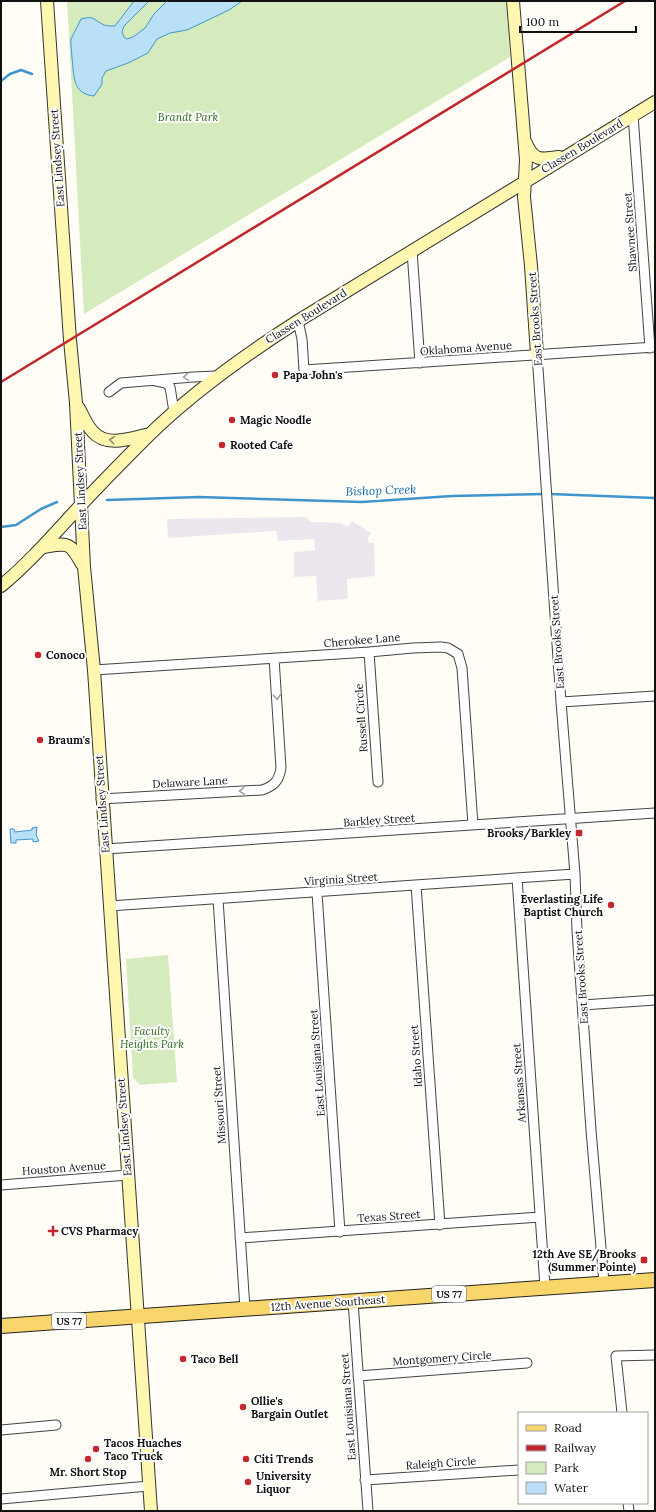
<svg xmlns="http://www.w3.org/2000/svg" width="656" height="1512" viewBox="0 0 656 1512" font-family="Lora,serif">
<rect width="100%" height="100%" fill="#fffdf5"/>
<path fill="#eee6ef" d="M306 517 311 522H324L341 523 348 527 352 521 371 533 368 538 369 543H374L375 576 347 579 348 599 318 601 316 576 294 577V552L315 550 314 539 278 541 276 531 168 538 167 519Z"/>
<path fill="#d5ebbd" d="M67 1H506L510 57 84 314Z
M168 955 177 1082 140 1085 133 1078 126 959Z"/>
<path fill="#b9e0f7" stroke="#3f96cf" d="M134 1H149L124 26 122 32 124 37 127 39 133 37 145 28 154 14 167 1H242L229 10 187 30 170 33 157 39 148 53 128 63 106 71 102 78V84L94 96C72 94 74 75 72 58 72 52 70 44 71 39 74 33 78 25 81 19 93 16 92 18 102 24 105 26 110 26 115 26Z
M37 827 36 835 39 841 33 842V839L16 840V843H11L10 829H14L15 832 32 830V828Z"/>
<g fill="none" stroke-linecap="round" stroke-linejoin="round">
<path stroke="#3f96cf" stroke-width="2.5" d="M1 81 10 74 21 70 32 74
M550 494 655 498
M107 500 199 497 362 502 452 496 545 494
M1 527 16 525 41 509 57 502"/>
<g stroke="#444" stroke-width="11">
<path id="street" d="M633 115 650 348
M412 251 420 363
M298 321 302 339 304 370 655 347
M537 354 561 702 575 874 577 931 591 1130 604 1283
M156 381 166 383 170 387 174 412
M109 392 121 383 193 377 217 376
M369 652 378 782
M94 670 369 652 413 648 441 647 448 648 458 654 462 668 473 825
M561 702 655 696
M101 799 262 790C274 786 279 781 281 768L274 658
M105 849 655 813
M517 878 545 1287
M416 885 440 1225
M317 893 340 1232
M218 899 245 1309
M109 906 575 874
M583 1005 655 1000
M1 1185 128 1175
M240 1238 540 1217
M353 1301 368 1511
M358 1376 527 1363
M622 1413 616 1356 655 1355
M1 1430 56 1425
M365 1480 519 1470
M1 1499 149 1486
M628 1503 629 1511"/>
</g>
<g stroke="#333" stroke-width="14">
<path id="secondary" d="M47 1 70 340 76 403 84 567 94 670 151 1511
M513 1 526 160 524 197 531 266 537 354
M525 141C533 161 540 160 559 157
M78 407C83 415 86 425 93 432 107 448 132 438 150 434
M43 547C68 543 69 541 82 564
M1 586C30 562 54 534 80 506 102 482 126 458 149 435 194 391 245 355 298 321L655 102"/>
</g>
<g stroke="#222" stroke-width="16">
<path id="primary" d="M1 1326 655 1280"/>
</g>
<use href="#street" stroke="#fff" stroke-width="9"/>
<use href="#secondary" stroke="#fff6b0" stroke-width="12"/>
<use href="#primary" stroke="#f9d66b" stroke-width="14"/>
<path stroke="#c4262e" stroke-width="2.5" d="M1 382 625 1"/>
</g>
<defs><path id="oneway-chevron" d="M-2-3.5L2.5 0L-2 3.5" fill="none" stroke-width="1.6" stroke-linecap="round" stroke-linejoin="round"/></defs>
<g stroke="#a0a0a0">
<use href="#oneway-chevron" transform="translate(186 377) rotate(176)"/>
<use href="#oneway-chevron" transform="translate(277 697) rotate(86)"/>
<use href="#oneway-chevron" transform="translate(242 791) rotate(177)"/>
</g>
<use stroke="#948f68" href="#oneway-chevron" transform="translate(112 440) rotate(-174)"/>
<g fill="#c4262e" stroke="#fff" stroke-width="1.5">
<circle cx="275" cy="375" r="4"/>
<circle cx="232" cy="420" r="4"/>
<circle cx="222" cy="445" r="4"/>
<circle cx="38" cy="655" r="4"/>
<circle cx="40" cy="740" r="4"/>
<rect x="575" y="829" width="8" height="8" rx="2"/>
<circle cx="611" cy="905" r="4"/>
<path d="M51 1225h4v4h4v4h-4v4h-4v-4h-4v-4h4z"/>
<rect x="640" y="1256" width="8" height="8" rx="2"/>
<circle cx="183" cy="1359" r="4"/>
<circle cx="243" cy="1407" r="4"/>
<circle cx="96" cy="1449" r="4"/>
<circle cx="88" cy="1459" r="4"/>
<circle cx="246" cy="1459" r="4"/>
<circle cx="248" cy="1482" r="4"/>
</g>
<g text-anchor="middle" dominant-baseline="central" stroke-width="4" stroke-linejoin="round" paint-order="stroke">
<g fill="#fff" stroke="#585858" stroke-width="1">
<rect x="432" y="1286" width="34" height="16" rx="3"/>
<rect x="52" y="1313" width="34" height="16" rx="3"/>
</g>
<g font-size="10" font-weight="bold" fill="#111">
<text x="449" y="1294">US 77</text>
<text x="69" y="1321">US 77</text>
</g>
<g font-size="11" font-style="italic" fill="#2f6b1f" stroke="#fff">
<text x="188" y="117">Brandt Park</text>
<text x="152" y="1031">Faculty<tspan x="152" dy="13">Heights Park</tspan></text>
</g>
<g font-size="11" fill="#111" stroke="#fff">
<text transform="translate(582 146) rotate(-31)">Classen Boulevard</text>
<text transform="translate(57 158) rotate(-94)">East Lindsey Street</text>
<text transform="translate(630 232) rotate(-94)">Shawnee Street</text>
<text transform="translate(306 316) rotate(-32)">Classen Boulevard</text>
<text transform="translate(535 319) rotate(-94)">East Brooks Street</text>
<text transform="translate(466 348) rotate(-4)">Oklahoma Avenue</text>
<text transform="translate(80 481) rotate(-93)">East Lindsey Street</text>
<text transform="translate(362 640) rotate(-5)">Cherokee Lane</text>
<text transform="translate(557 642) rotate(-94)">East Brooks Street</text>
<text transform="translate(361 718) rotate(-94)">Russell Circle</text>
<text transform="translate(190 782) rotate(-3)">Delaware Lane</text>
<text transform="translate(102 804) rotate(-94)">East Lindsey Street</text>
<text transform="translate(379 820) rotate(-4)">Barkley Street</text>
<text transform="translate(341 879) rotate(-4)">Virginia Street</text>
<text transform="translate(581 977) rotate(-94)">East Brooks Street</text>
<text transform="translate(416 1056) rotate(-94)">Idaho Street</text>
<text transform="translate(317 1063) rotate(-94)">East Louisiana Street</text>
<text transform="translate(519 1083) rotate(-94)">Arkansas Street</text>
<text transform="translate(219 1105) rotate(-94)">Missouri Street</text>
<text transform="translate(124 1127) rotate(-94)">East Lindsey Street</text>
<text transform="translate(64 1168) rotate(-4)">Houston Avenue</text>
<text transform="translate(389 1216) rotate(-4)">Texas Street</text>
<text transform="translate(328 1303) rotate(-4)">12th Avenue Southeast</text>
<text transform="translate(442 1358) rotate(-4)">Montgomery Circle</text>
<text transform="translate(348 1407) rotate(-94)">East Louisiana Street</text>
<text transform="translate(441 1463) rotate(-4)">Raleigh Circle</text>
</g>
<g font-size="11" font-weight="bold" fill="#111" stroke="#fff" text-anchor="start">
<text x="283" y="375">Papa John's</text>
<text x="240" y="420">Magic Noodle</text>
<text x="230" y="445">Rooted Cafe</text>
<text x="46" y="655">Conoco</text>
<text x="48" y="740">Braum's</text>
<text x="571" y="833" text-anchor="end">Brooks/Barkley</text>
<text x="603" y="899" text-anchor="end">Everlasting Life<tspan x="603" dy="13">Baptist Church</tspan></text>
<text x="61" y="1231">CVS Pharmacy</text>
<text x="636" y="1254" text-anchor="end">12th Ave SE/Brooks<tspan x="636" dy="13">(Summer Pointe)</tspan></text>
<text x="191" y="1359">Taco Bell</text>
<text x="251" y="1401">Ollie's<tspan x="251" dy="13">Bargain Outlet</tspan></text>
<text x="104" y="1443">Tacos Huaches<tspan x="104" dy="13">Taco Truck</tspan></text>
<text x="254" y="1459">Citi Trends</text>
<text x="88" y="1472" text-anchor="middle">Mr. Short Stop</text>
<text x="256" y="1476">University<tspan x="256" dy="13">Liquor</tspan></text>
</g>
<g font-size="12" font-style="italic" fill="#1768a6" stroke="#fff">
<text transform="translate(381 490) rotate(-2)">Bishop Creek</text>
</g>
</g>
<rect width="656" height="1512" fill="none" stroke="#111111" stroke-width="4"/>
<rect x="518" y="1412" width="130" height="92" fill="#ffffff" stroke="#a0a0a0"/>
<rect x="526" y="1425" width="20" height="6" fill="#f9d66b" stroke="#a0a0a0"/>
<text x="554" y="1432" font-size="12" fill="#111111">Road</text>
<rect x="526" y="1445" width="20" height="6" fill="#c4262e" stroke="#a0a0a0"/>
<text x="554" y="1452" font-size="12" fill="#111111">Railway</text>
<rect x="526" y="1462" width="20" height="12" fill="#d5ebbd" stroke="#a0a0a0"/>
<text x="554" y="1472" font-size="12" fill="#111111">Park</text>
<rect x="526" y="1482" width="20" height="12" fill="#b9e0f7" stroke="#a0a0a0"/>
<text x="554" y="1492" font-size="12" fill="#111111">Water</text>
<path d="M520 26v6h116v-6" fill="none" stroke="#111111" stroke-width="2"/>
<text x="526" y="26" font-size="12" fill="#111111" stroke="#ffffff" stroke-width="3" paint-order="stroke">100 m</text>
</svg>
